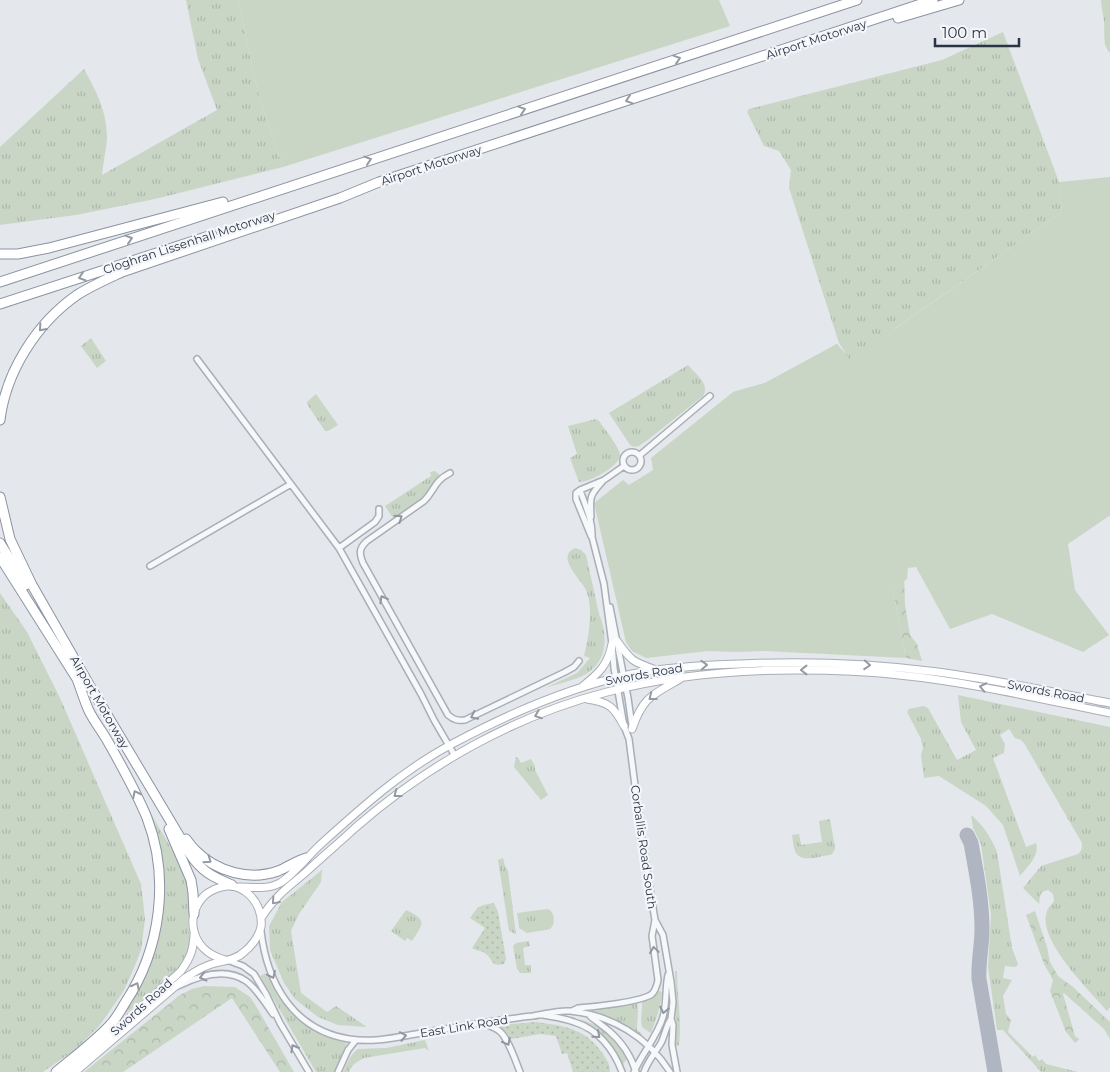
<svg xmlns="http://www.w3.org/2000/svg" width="1110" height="1072" viewBox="0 0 1110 1072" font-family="Montserrat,sans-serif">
<defs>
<pattern id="grass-tufts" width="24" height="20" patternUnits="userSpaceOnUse" patternTransform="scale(1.25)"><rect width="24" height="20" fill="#c9d6c5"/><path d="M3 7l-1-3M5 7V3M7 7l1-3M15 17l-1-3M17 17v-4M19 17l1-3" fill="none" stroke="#adb8ab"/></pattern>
<pattern id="forest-crowns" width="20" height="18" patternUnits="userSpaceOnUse" patternTransform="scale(1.25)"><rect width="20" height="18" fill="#c9d6c5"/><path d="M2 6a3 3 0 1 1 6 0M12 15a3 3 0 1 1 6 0" fill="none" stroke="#adb8ab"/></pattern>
<pattern id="park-dots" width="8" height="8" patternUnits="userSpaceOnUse" patternTransform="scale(1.25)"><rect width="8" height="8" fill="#c9d6c5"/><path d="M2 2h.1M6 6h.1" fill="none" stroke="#adb8ab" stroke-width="1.8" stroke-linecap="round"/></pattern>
</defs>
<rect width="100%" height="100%" fill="#e4e7ec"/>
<path fill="url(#grass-tufts)" d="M186 0H238L258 93 283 167 155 199 76 215 0 225V147L84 69C97 93 107 111 107 139 106 151 103 163 102 175L217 110 198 59Z
M1101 0H1110V53C1102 45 1105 31 1104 21 1103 14 1101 7 1101 0Z
M1003 32 1059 182 1062 212 894 329 954 455 733 392 765 383 837 344 847 355 839 343 789 188 791 170 779 151 764 146 747 112 749 109 942 60Z
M91 338 106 361 97 368 81 346Z
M688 365C694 373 711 384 703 396L649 439 639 446 634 447 630 445 609 413Z
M316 394 338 425 328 431H325L307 404V402Z
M596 419 599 421C604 428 620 448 620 455 620 466 589 483 579 482L570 458 577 454 568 426Z
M435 471 441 476 437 477 426 496 393 518 385 506 431 476 430 472Z
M575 548 581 550 586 555 599 614C608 635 608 661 586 674 576 680 557 684 545 688L577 673 590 658 584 656C588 640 592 617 589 601 589 598 587 593 586 590 581 579 555 557 575 548Z
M0 593 27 632 60 698 141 884 145 919 141 950 134 968 123 992 100 1025 76 1049 43 1072H0Z
M958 695 1110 727V1007L1107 1011C1090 991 1036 939 1047 911 1048 907 1052 905 1054 901L1053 894 1048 890 1042 892 1040 896 1039 904 1023 888 1041 866 1078 854C1082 851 1082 848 1082 843L1024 743 1021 740 1015 738 1009 729 1000 735 1005 744 1004 753 993 758 1026 847 1036 843C1040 856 1027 867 1020 876L1003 825 986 806 939 776 924 778 921 755 923 748 921 739 907 712 909 709 923 706 928 708 957 760 976 750 961 722Z
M516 757 518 758 521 763 531 759 535 766V770L548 795 541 800 514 767Z
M148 809 177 858 187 879 190 894 188 926 191 943 188 954 177 971 125 1014 124 1012 129 1007 137 991 162 899 146 811Z
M971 815C984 826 990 836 997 852L1012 948 1018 964 1016 967 1005 966 1003 978 1012 980 1003 996 1006 1014 1011 1020 1008 1032 1033 1057 1035 1055 1039 1061 1042 1059 1046 1064 1078 1072H1083H1041L1003 1030H997L988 967 991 915 981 844 973 828Z
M830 819 835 848 833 853 830 855C819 856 800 864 795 851 793 846 793 840 792 835L799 834 801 845 822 842 819 821Z
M503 858 505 866 508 871 516 934 509 931 498 860Z
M322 870 321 882 299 914 291 931 301 993 327 1012 336 1006 367 1027 338 1025 318 1017 295 999 284 983 270 950 269 926 282 902Z
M547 909C555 910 556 925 550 929L527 933 519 928 517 913Z
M406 910C428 920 423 924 412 941L407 938 405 941 391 931Z
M529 941 530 946 523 948 525 965H531V973H520L517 969 513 946 516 943Z
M675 971H677C677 996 682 1020 679 1045L674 1047C674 1033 676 1020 676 1007 677 995 675 983 675 971Z
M266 973 278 997 296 1018 322 1035 347 1043 334 1072H316L260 976Z
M659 991 662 992C661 1007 656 1019 651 1033 650 1033 644 1028 643 1028 639 1023 643 1008 642 1000L650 998Z
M637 1003C639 1012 637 1021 637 1030L642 1034 641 1036C626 1024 610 1017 592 1011V1010Z
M580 1019C601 1025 616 1040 627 1059L623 1064 625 1070H624C615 1047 601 1031 580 1019Z
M425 1040 429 1051 425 1048 364 1058C358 1061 351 1065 349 1072H343C347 1064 351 1053 358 1049L386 1048Z"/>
<path fill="url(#forest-crowns)" d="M904 572 905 605 910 635 917 644 922 661 906 658 893 590Z
M1035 911 1047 947 1050 962 1058 976 1073 987 1110 1022V1039L1104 1029 1064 993 1063 994 1075 1036 1079 1039 1075 1043 1066 1032 1050 991 1053 980 1044 964 1026 915Z
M204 986 235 987 250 997 256 1006 294 1072H280L232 998 123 1072H84L180 995 192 989Z"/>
<path fill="url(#park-dots)" d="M494 903 498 912 506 959 504 964 499 965 494 964C491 960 488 954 483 952 479 950 476 951 472 948L485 928 470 918C480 905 477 906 494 903Z
M536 1022C565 1026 585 1028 603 1054 607 1060 610 1064 610 1072H573L567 1053 562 1054 556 1036 540 1034 511 1039 506 1032 499 1025Z"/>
<path fill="#c9d6c5" d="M238 0H719L730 26 283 167 258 93Z
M1110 177V517L1109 516 1068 544 1075 590 1109 635 1083 652 992 614 950 629 916 567 908 568 907 579 893 590 906 658 764 651 736 652 708 651 646 658 632 651 626 642 594 503 623 480 629 485 653 470 651 458 733 392 765 383 837 344 850 360 1062 212 1059 182Z"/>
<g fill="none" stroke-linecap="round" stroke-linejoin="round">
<path stroke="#b0b6c1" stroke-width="15" d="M967 835 971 843C976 871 982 900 982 929 982 946 978 962 979 979L995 1072"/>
<g stroke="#a9aeb7" stroke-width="8">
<path id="street" d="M197 359 339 548 421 694 434 720 455 756
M623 461a9 9 0 1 1 18 0a9 9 0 1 1-18 0Z
M640 455 710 396
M450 473C434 481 435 490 424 501L367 541C359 548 359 553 363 563L448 715C454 720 458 721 465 720L565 672 574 667 579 661
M580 490C585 505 593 521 592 537L604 584 612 644 614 668 624 726 629 739 642 840 655 920 663 935 671 982 673 1002 671 1019 673 1025 672 1045 677 1072
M591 517C590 498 589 496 602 482
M591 536 589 531 576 499V493L580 490 604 480 624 466
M339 548 375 522 379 516V509
M150 566 291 484
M610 607 628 698 632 726
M261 931C267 983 293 1030 349 1039 374 1043 397 1037 421 1033 458 1027 495 1020 533 1016 546 1014 557 1010 570 1011 611 1015 648 1037 670 1072
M227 960 243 966 254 974 266 994 280 1023 309 1072
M178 986C198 976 226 967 246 981 256 988 266 1004 273 1014
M572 1011 578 1008C592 1007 642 1002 652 994 656 990 657 985 658 980L652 936 655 920
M543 1015C554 1017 564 1018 574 1022 598 1029 614 1050 622 1072
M590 1016C596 1021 603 1026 609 1031 622 1042 631 1056 636 1072
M484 1023C489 1026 494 1027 498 1030 507 1035 516 1062 520 1072
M338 1072 348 1050 356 1040
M634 1072C642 1053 657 1037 663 1017 667 1003 665 989 668 975
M644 1072C648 1061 655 1053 661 1043 665 1035 666 1026 671 1019"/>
</g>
<g stroke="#a9aeb7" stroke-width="9">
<path id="secondary" d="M617 641C631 661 633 662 656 670
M583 686C599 673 608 665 612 644
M587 699C609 702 614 707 624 726
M632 729C643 697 652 695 680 679
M238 887C252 887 267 890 280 883 292 876 309 855 321 844 362 807 403 770 452 744 508 714 569 687 632 674 668 667 704 665 740 664 803 661 866 663 929 671 990 678 1050 692 1110 703
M261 918C265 912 270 905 275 900 284 889 296 881 306 872 322 857 339 843 355 828 427 765 514 716 607 692 669 676 733 670 796 670 831 670 865 671 899 675 970 682 1040 699 1110 713
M66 1072 108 1037 181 971C190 958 193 952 194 935
M75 1072 185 978C193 973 200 968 209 965 220 961 235 961 244 952 252 946 259 936 261 927 264 903 242 879 218 888 207 892 201 897 196 908 189 923 194 942 208 952 213 956 219 958 225 960"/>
</g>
<g stroke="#8b94a3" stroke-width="11">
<path id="highway" d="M898 18 959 0
M0 254H18L49 248 223 202
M0 282 857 0
M0 304 212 235
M0 420C6 371 37 323 77 295 91 286 107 279 122 272L340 198 379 182 933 0
M0 497 10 539 32 585 91 688 190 854C202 872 213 877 232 885
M0 543 26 585
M0 557 79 682
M169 829 191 880 193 893 194 914
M186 839C189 843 192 847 196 851 217 872 250 881 278 871 288 867 296 861 306 858
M56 1072C74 1057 94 1042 110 1025 116 1019 121 1010 125 1003 161 949 170 878 147 818 136 791 121 765 107 740 101 730 94 721 89 711 84 700 81 689 77 679"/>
</g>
<use href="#street" stroke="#f7f8fa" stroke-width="5"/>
<use href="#secondary" stroke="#fff" stroke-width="7"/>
<use href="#highway" stroke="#fff" stroke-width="9"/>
</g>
<defs><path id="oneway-chevron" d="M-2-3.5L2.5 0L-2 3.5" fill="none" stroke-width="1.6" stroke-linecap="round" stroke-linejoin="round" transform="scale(1.25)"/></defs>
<g stroke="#959aa2">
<use href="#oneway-chevron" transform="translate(677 59) rotate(-18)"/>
<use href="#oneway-chevron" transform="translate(629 100) rotate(162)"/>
<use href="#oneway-chevron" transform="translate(522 110) rotate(-18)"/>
<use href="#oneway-chevron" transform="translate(368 160) rotate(-18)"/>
<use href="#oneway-chevron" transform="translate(129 239) rotate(-18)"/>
<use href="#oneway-chevron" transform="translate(82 277) rotate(162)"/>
<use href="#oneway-chevron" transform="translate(42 328) rotate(132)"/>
<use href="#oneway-chevron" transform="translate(704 665) rotate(-3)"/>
<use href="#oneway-chevron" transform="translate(867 665) rotate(4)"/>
<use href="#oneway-chevron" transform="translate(804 670) rotate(180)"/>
<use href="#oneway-chevron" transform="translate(983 687) rotate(-168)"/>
<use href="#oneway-chevron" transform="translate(652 697) rotate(142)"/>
<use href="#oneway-chevron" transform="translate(538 715) rotate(159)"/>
<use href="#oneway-chevron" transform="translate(136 794) rotate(-117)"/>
<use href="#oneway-chevron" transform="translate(397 794) rotate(143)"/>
<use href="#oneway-chevron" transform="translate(208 860) rotate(35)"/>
<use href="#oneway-chevron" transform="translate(275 901) rotate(131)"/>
<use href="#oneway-chevron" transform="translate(136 986) rotate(-63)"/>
</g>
<g stroke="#9196a0">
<use href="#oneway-chevron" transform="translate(399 518) rotate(-35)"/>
<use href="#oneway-chevron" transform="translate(383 599) rotate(-119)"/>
<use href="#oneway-chevron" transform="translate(474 716) rotate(154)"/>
<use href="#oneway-chevron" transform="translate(654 950) rotate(-98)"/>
<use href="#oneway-chevron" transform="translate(272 975) rotate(65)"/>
<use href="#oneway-chevron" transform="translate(203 977) rotate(166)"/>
<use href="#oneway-chevron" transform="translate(664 1010) rotate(102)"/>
<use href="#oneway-chevron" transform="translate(597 1035) rotate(41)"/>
<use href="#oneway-chevron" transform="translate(403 1036) rotate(-11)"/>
<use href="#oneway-chevron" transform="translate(507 1042) rotate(62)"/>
<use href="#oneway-chevron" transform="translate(294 1048) rotate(-120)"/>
</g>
<g text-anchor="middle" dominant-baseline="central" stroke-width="4.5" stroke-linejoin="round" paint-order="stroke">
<g font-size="12" fill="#2b3445" stroke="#f4f6f9">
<text transform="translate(816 39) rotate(-18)">Airport Motorway</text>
<text transform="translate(431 165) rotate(-18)">Airport Motorway</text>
<text transform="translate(189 242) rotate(-18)">Cloghran Lissenhall Motorway</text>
<text transform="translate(644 674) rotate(-10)">Swords Road</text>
<text transform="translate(1046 691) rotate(11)">Swords Road</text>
<text transform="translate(100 702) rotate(60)">Airport Motorway</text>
<text transform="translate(644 847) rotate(82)">Corballis Road South</text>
<text transform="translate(141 1007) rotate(-42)">Swords Road</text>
<text transform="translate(464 1026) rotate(-9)">East Link Road</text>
</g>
</g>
<path d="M935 38v8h84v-8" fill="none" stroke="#2b3445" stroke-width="2.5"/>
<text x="942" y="38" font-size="15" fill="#2b3445" stroke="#f4f6f9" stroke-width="4" paint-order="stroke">100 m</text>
</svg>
